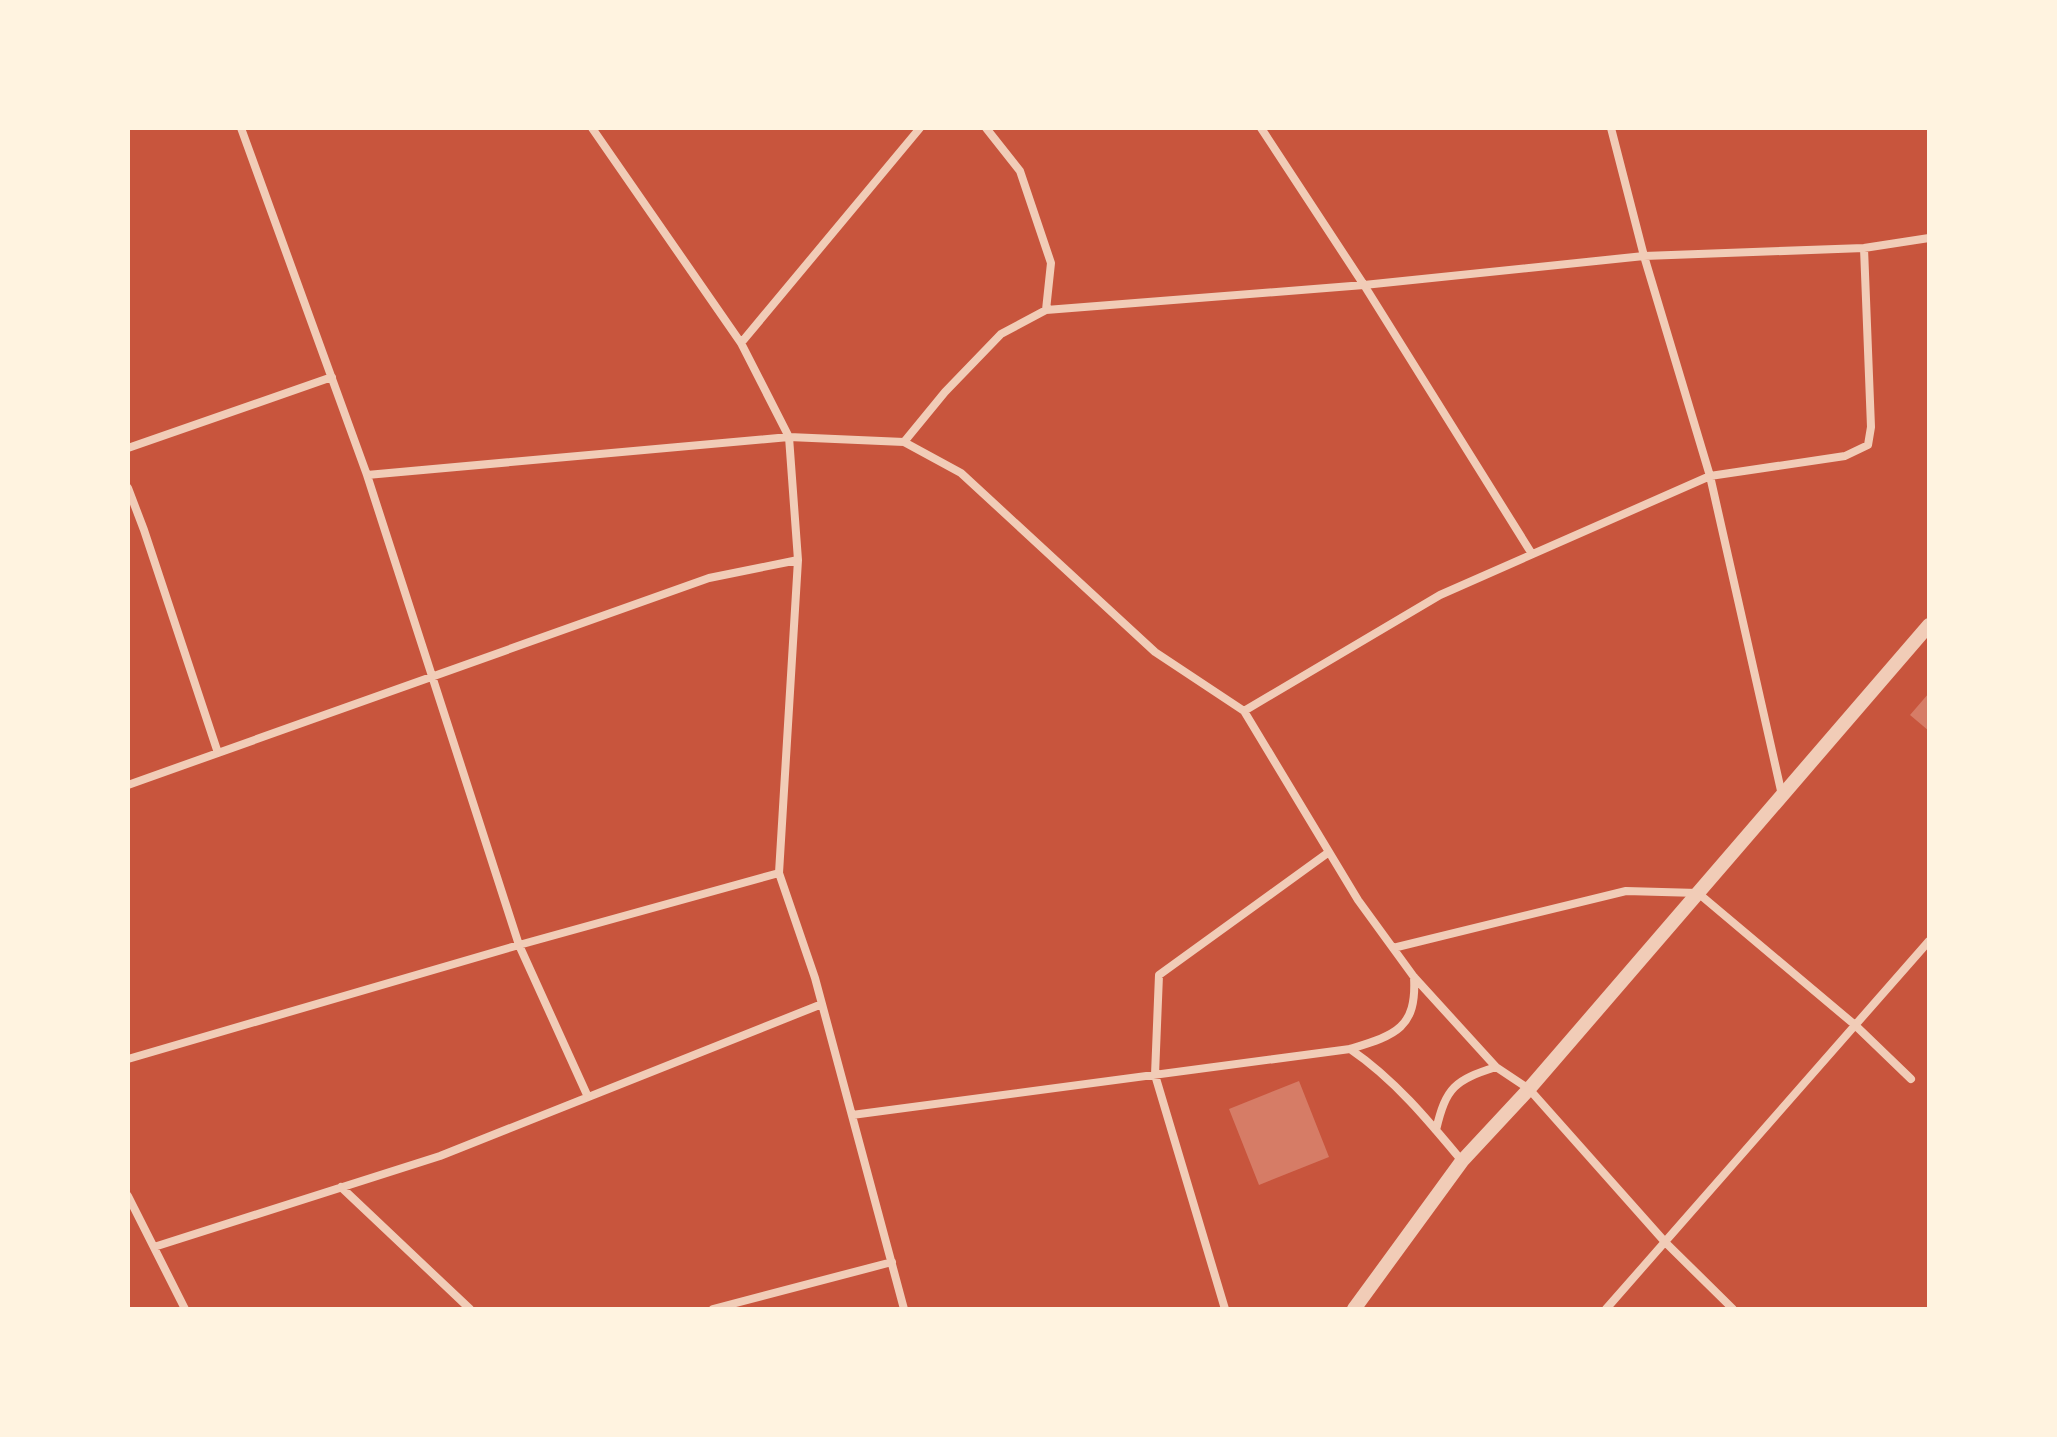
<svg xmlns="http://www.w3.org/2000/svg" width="2057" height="1437" viewBox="0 0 2057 1437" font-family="Mulish,sans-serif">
<rect width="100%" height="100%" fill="#c8553d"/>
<path fill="#d67c66" d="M1929 693V731L1910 715Z
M1299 1081 1329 1157 1259 1185 1229 1109Z"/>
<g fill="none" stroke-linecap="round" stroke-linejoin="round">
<path stroke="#f1ccb7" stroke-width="8" d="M241 128 367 475 519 945 588 1097
M592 128 741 343 789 437 798 560 779 873 815 978 904 1309
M986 128 1020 171 1051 263 1046 310
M1261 128 1364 285 1532 554
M1611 128 1644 256 1710 476 1782 795
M741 343 920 128
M904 442 945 392 1001 334 1046 310 1364 285 1644 256 1864 248 1929 238
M128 448 332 377
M367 475 789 437 904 442 961 473 1155 652 1244 711 1358 900 1414 977 1496 1067 1529 1089 1665 1242 1733 1309
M128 488 144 530 218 753
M1244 711 1440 595 1710 476 1845 456 1868 445 1871 427 1864 248
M128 785 709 578 798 560
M1393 948 1626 891 1698 893 1855 1025 1911 1079
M1350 1049C1394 1079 1428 1120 1462 1161
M128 1059 519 945 779 873
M852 1115 1350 1049C1395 1035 1417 1029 1414 977
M1436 1130C1446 1087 1455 1080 1496 1067
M341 1187 470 1309
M128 1196 185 1309
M154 1247 440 1156 822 1004
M713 1309 892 1262
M1225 1309 1155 1075 1159 975 1329 852
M1606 1309 1929 941"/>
<path stroke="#f1ccb7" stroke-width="14" d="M1354 1309 1462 1161 1529 1089 1929 625"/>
</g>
<rect width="2057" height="1437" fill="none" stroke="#fff3e0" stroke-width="260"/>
</svg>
